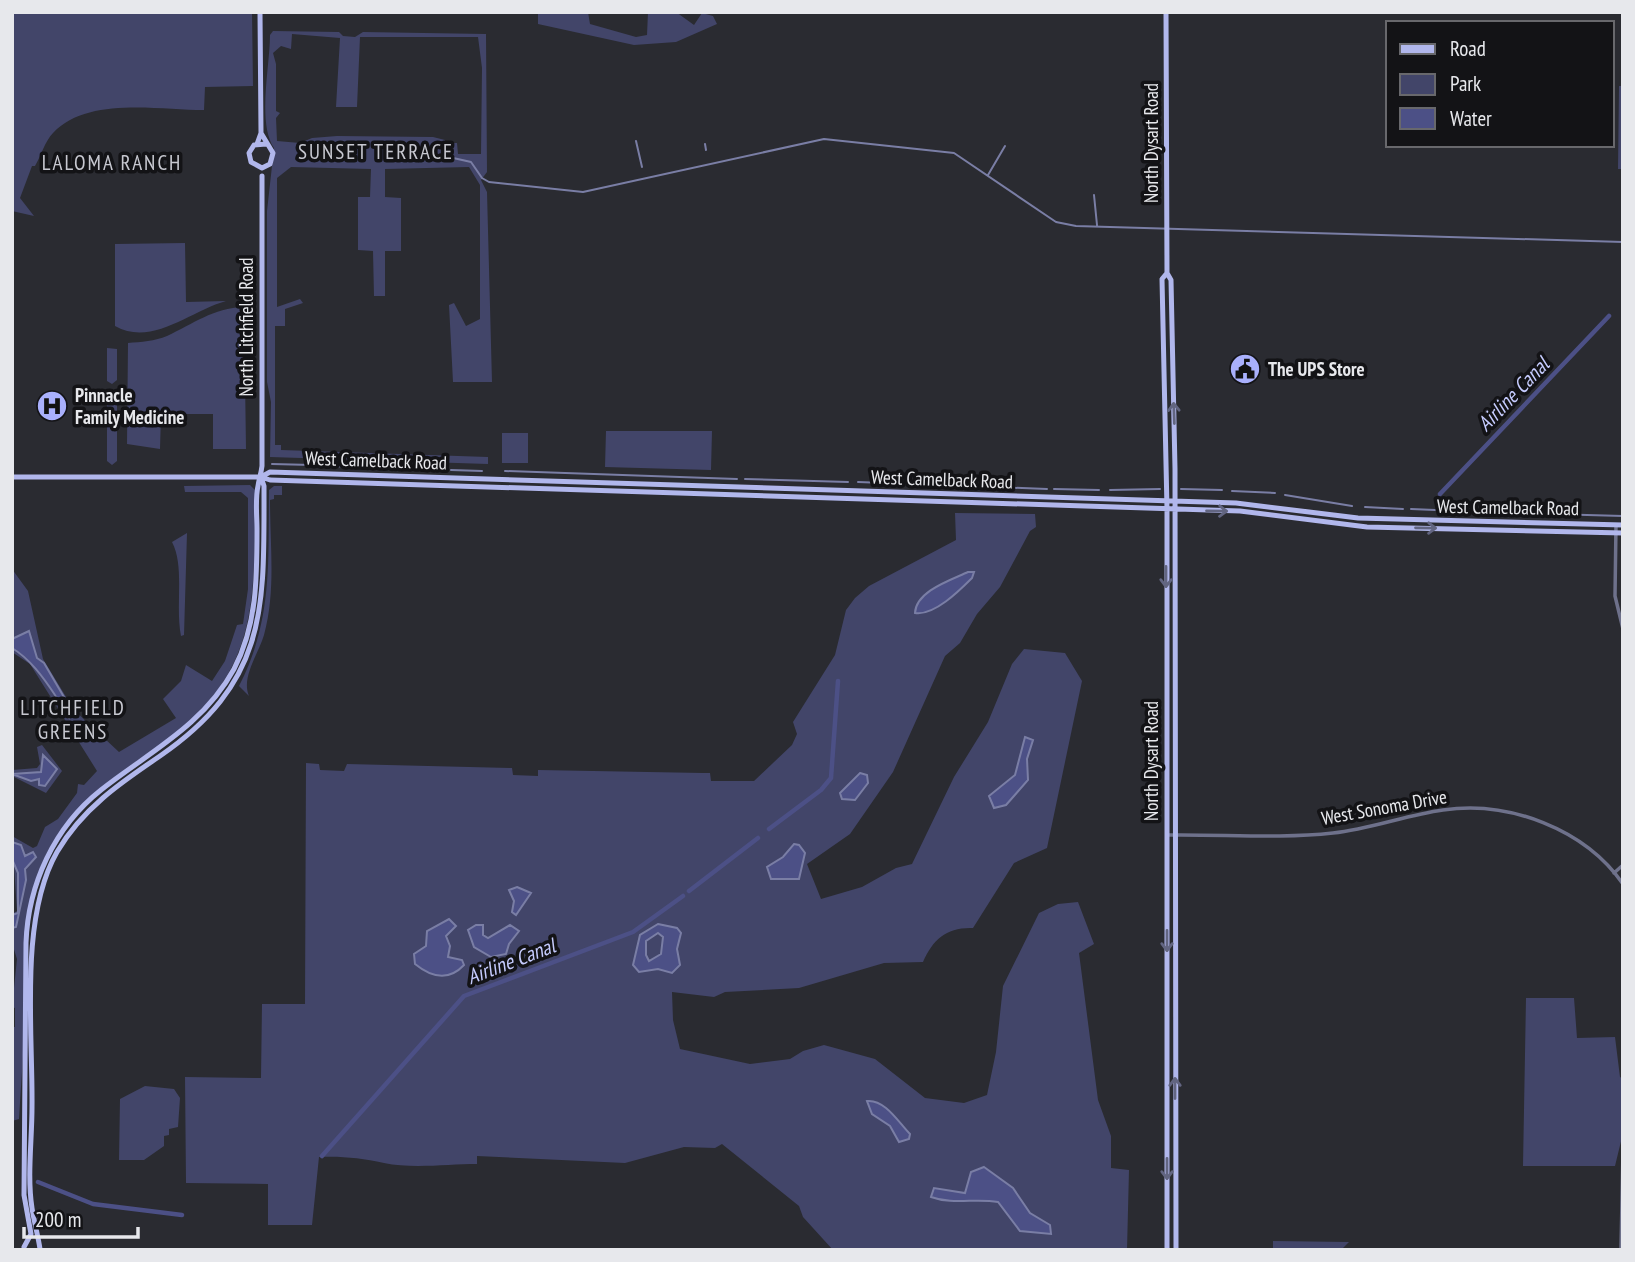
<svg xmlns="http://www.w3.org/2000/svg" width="1635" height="1262" viewBox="0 0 1635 1262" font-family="'PT Sans Narrow',sans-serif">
<rect width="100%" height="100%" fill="#2a2b31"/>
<path fill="#424569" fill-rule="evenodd" d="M12 12H252L253 86 205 87 204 110C159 110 87 96 53 133 45 141 41 156 35 166H32L20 198 34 216 12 211Z
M538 12H588L590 24 636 37 647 35 648 12H676L694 25 702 13 713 16 717 24 676 42 634 45 538 24Z
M273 31 339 32 343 36 355 37 363 32 486 34 487 172 481 180 487 192 492 382H453L449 305 454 303 466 326 480 319V185L469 167 385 169V197L401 198V251H385V296H374L373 251 358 250V197H370L371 169 291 167 277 178V307L300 299 303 303 285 309V326H275V445H281V450L488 457V464L270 457 271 402 267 382V211L274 148C257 123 270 66 270 35ZM292 34 340 38 336 107H357L360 37H478L482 68 481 154H458L457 143H445V140L433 137 337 136 312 138 300 143 277 141 276 118 280 113 276 111V64L273 53 281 46 291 49Z
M1619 86H1623V169H1618Z
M185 243 186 302 226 301C190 311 152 347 115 326V244Z
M244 307 246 449H213V414H161L160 449 127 444 128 343C141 342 155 341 167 336 193 324 213 308 244 307Z
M107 348 117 349V380L112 384 107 381Z
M113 395 117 400V461L112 465 107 461V400Z
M606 431H712L711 470 605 467Z
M502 433H528V463H502Z
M250 485 255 490C254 601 261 673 161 744 115 776 70 805 45 857 21 906 27 961 25 1014 24 1049 21 1084 19 1119L12 1121V1027H15V1008L12 1007 17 959 12 943V914L17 911 12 836 33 848 37 846 45 827 58 819 77 793 78 784 84 785 97 771 30 664 12 652V569L28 591 43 659 74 710 119 752 176 718 163 699 181 681 186 665 212 681 225 661 237 625 243 624 248 589V498L241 492H185L184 486Z
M274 486H282V495H274V499L270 500C270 546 276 591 264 635 258 655 241 677 249 696L239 686C273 620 268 562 269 490Z
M955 513 1035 514 1036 527 1030 531 1000 587 977 614 960 643 945 656 893 772 850 834 807 864 821 899 862 887 896 868 912 864 954 777 988 722 1012 664 1024 649 1065 653 1082 681 1047 848 1014 863 973 928C947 927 933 939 923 962L884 963 799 988 725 992 714 997 672 992 673 1020 680 1049 750 1064 790 1059 803 1051 824 1045 875 1059 925 1098 964 1103 987 1095 996 1052 1003 986 1039 913 1058 904 1078 902 1094 944 1079 953 1098 1100 1111 1136V1168L1129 1170 1127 1250H833L803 1217 799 1206 722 1144 715 1148 684 1147 625 1163 477 1156V1164C448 1164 412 1169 384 1163 361 1158 342 1156 319 1157L312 1225H268V1184L186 1183 185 1077 261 1078 262 1004H305L306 763 319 764 320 770 344 771 347 764 512 768 513 775 538 776V770L703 773H710L711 781H754L792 745 797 734 793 722 835 655 846 610 855 598 869 586 956 540Z
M187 533 184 635 181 636C175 605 185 567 172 542Z
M42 745 62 771 46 793 12 776V770L37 768 40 764 37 747Z
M1526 998H1574L1577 1038 1615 1037 1620 1077 1623 1079V1133L1615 1166H1523Z
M145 1086 174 1089 180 1098 178 1127 169 1129V1135L164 1136V1146L144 1160H119L120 1099Z
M1273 1241 1349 1242 1341 1250H1273Z"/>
<path fill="#4c5086" stroke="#7a7ea5" stroke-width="2" fill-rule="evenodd" d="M968 572H974L972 578C959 591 934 616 915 613 916 591 951 580 968 572Z
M29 631 37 658 44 663 71 709 69 718C60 713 61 703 55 695 43 677 30 659 12 648V639Z
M1025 737 1033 740 1027 759 1028 780 1006 805 994 808 989 796 1015 775Z
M43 755 57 769 45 786 39 785V779L31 781 12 774 41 772Z
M860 773 867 775 868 783 855 800 842 799 840 793Z
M12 842 21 845 25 856 33 852 36 857 25 869 26 880 16 927 12 928V915L18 913V873L12 859Z
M794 844 799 845 805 853 799 879H771L767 867 783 857Z
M517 887 531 893 516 915 512 912 514 901 509 890Z
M449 919 456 926 446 936 450 946 448 957 462 960 464 965C448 982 431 977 415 964L414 954 426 946 427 931Z
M658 924 677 928 681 933 677 949 680 965 672 973 658 969 639 972 633 965 640 935ZM658 933 663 937 661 954 649 961 646 955V941Z
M476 925H483V935L488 938 510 925 519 931 509 944 506 954 491 957 474 947 468 930Z
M867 1101C885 1099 899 1123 910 1134L909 1139 899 1142 890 1126 872 1114Z
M984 1167 1013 1188 1030 1213 1050 1225 1051 1234 1020 1231 998 1202C975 1198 953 1205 931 1197L934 1188 965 1193 971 1172Z"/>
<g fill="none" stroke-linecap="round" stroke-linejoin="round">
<path stroke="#7a7ea5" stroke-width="2" d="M636 141 642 167
M705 144 706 150
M440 155 471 162 482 178 489 182 583 192 824 139 954 153 1056 222 1076 226 1623 242
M988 175 1005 146
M1147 193H1157
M1094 195 1097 225
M272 464 312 465
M328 466 390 468
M406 468 435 469
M451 470 482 471
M505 471 737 479
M745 479 848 482
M858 482 1047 489
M1054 489 1099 490
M1181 489 1222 490
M1110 490 1160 489
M1232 491 1275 493
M1285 495 1352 506
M1365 507 1403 509
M1411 509 1435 510
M1446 511 1623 516"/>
<path stroke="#4c5086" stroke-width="4.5" d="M1440 494 1609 316
M769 829 821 790 831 778 838 681
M689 891 758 838
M322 1156 464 996 633 932 683 896
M38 1182 93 1204 182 1215"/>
<path stroke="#6e718b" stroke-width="3.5" d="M1616 525 1615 596 1623 629
M1167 835C1222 834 1279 839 1333 833 1371 829 1406 815 1443 810 1508 800 1585 829 1623 884
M1614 873 1623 865
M1621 1250 1623 1149"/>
<path stroke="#b1b7ec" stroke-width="5" d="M260 12 261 133
M1166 12 1167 273 1171 280 1175 469 1176 1250
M257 144 261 133 273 153 270 164 262 168 251 162 249 153 254 145 266 144
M1167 273 1162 279 1167 509V1250
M12 477H261L270 480 1240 511 1367 527 1623 533
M261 477 270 472 1236 503 1358 518 1623 525
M24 1247 31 1234 24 1195 26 943C28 885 54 827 101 790 149 752 203 726 234 669 257 625 257 578 257 529 257 516 255 499 258 486 259 479 261 474 262 466V176
M40 1249C38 1235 34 1222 32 1208 27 1176 32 1140 32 1107 33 1032 19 918 57 852 82 809 120 783 160 756 269 681 264 606 264 486L261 477"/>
</g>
<defs><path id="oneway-shaft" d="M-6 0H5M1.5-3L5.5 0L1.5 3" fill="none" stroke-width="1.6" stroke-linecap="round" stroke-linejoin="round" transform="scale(1.75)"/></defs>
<g stroke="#626581">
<use href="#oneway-shaft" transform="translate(1174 413) rotate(-92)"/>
<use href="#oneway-shaft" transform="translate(1217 511) rotate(1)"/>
<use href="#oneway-shaft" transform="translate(1426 528) rotate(1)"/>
<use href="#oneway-shaft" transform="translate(1166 577) rotate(90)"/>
<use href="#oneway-shaft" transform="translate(1167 941) rotate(90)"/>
<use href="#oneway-shaft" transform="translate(1175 1088) rotate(-90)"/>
<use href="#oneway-shaft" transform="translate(1167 1169) rotate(90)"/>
</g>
<defs>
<g id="civic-disc" transform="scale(1.575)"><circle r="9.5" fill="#a9b0fc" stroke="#131316"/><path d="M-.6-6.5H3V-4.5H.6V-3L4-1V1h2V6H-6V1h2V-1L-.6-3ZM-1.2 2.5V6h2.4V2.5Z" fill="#111"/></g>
<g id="hospital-disc" transform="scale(1.575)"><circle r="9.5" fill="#a9b0fc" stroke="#131316"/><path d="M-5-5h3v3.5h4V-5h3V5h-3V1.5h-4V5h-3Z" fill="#111"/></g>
</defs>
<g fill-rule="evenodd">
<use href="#civic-disc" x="1245" y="369"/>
<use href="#hospital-disc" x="52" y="406"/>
</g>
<g text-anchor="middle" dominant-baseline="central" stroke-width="7" stroke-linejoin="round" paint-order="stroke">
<g font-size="19" fill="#e7e8ec" stroke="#131316">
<text transform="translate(1151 143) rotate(-90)">North Dysart Road</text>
<text transform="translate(246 327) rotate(-90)">North Litchfield Road</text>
<text transform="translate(376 460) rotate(2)">West Camelback Road</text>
<text transform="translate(942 479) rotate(2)">West Camelback Road</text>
<text transform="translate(1508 507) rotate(1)">West Camelback Road</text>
<text transform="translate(1151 761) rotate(-90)">North Dysart Road</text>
<text transform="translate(1384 807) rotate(-10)">West Sonoma Drive</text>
</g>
<g font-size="19" font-weight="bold" fill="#e7e8ec" stroke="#131316" text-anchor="start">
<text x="1268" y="369">The UPS Store</text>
<text x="75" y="395">Pinnacle<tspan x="75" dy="22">Family Medicine</tspan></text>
</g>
<g font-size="21" letter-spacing="2" fill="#c7c8d0" stroke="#131316">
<text x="376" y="151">SUNSET TERRACE</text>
<text x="112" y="162">LALOMA RANCH</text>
<text x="73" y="707">LITCHFIELD<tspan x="73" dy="24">GREENS</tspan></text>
</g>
<g font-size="21" font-style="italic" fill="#c5cbfd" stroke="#131316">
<text transform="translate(1513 394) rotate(-46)">Airline Canal</text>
<text transform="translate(511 961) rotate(-21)">Airline Canal</text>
</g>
</g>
<rect width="1635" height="1262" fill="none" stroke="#e7e8ec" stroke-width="28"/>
<rect x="1386" y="21" width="228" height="126" fill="#131316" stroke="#68686c" stroke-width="2"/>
<rect x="1400" y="44" width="35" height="10" fill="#b1b7ec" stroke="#68686c" stroke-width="2"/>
<text x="1450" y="56" font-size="21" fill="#e7e8ec">Road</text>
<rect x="1400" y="74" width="35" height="21" fill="#424569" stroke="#68686c" stroke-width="2"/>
<text x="1450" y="91" font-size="21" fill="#e7e8ec">Park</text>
<rect x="1400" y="108" width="35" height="21" fill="#4c5086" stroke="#68686c" stroke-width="2"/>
<text x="1450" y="126" font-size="21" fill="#e7e8ec">Water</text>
<path d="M24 1227v10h114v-10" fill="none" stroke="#e7e8ec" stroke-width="3.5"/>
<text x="35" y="1227" font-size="21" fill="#e7e8ec" stroke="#131316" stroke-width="5" paint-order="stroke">200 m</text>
</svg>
